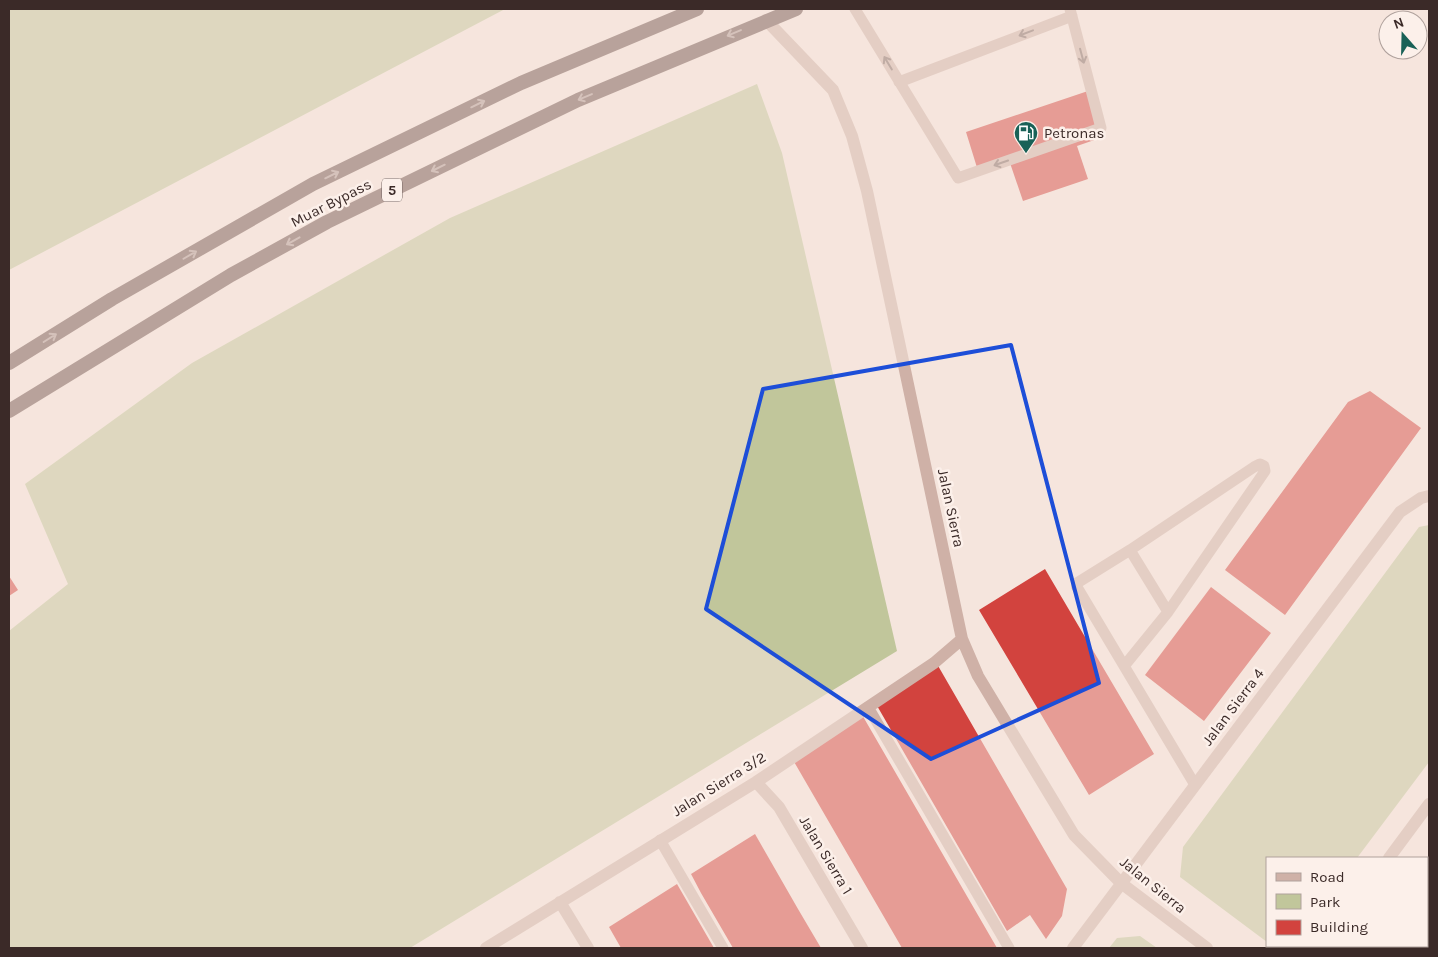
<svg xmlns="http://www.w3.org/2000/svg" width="1438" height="957" viewBox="0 0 1438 957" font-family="Karla,sans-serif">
<rect width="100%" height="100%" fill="#f5e5dd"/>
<path fill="#c1c69b" d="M9 9H505L9 270Z
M757 84 782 153 897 651 410 948H9V631L68 584 25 484 192 363 450 218Z
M1429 525V762L1357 858H1267V942L1180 877 1183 847 1419 527Z
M1140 936 1157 948H1109L1117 938Z"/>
<path fill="#d2433e" d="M1088 91 1103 137 1077 146 1088 179 1023 201 1010 163 979 174 966 132Z
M1370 391 1421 428 1285 615 1225 570 1348 402Z
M1045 569 1154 754 1089 795 979 610Z
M9 576 18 590 9 596Z
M1211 587 1271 633 1204 721 1145 675Z
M937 664 1067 889 1062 916 1046 939 1030 915 1007 931 876 704Z
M861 713 872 732 997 948H902L793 760Z
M755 834 798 909 821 948H733L701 893 691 874Z
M1429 862V948H1365L1367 946H1427V865Z
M677 884 714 948H621L609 927Z"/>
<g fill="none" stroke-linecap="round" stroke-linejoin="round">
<path stroke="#cfb1a7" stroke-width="11" d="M855 9 958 178 1101 128 1070 9
M899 82 1072 16
M1130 550 1168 612
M1125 665 1168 612 1265 471 1264 466 1260 464 1254 467 1130 550 1077 583V587L1195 785
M868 707 1009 948
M660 840 723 948"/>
<path stroke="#cfb1a7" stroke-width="12" d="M766 20 833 90 852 136 867 191 962 639 978 676 1074 835 1121 883 1207 948
M756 782 779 807 862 948
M1389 858 1429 804
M560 902 588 948
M486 948 756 782 934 663 962 639
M1073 948 1400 512 1421 498 1429 496
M1323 948 1325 946"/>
<path stroke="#6e504c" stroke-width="14" d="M9 363 112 299 313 184 521 83 697 9
M9 411 231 275 327 222 578 100 796 9"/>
</g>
<defs><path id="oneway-shaft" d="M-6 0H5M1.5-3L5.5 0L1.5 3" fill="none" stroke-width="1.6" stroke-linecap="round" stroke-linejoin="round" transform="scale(1.25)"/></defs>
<g stroke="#ae9893">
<use href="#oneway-shaft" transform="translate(734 33) rotate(157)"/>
<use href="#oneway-shaft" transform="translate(585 97) rotate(157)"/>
<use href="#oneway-shaft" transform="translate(478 104) rotate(-26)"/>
<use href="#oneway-shaft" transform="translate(438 168) rotate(154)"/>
<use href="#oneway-shaft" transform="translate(332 175) rotate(-26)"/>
<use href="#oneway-shaft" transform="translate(293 241) rotate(151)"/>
<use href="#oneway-shaft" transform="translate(190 255) rotate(-30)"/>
<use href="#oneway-shaft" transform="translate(50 338) rotate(-32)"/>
</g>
<g stroke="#7e6761">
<use href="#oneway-shaft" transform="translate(1026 33) rotate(159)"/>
<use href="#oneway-shaft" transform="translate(1082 56) rotate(75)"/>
<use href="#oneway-shaft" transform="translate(888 63) rotate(-121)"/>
<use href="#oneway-shaft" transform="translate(1001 163) rotate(161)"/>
</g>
<path d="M0 0H1438V957H0ZM1011 345 1099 683 931 759 706 609 763 389Z" fill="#f5e5dd" fill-opacity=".55" fill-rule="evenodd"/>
<path fill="none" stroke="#1d4ed8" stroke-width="4" stroke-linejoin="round" d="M1011 345 1099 683 931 759 706 609 763 389Z"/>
<defs>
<g id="fuel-pin" transform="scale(1.25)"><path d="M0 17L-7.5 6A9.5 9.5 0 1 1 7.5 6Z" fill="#196157" stroke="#fcf0ea"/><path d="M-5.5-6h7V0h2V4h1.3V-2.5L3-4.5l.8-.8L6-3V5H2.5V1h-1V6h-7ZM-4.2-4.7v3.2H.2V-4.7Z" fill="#fff"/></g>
</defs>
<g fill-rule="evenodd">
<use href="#fuel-pin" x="1026" y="133"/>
</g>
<g text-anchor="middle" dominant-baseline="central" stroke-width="5" stroke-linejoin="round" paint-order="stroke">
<rect fill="#fcf0ea" stroke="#756562" stroke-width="1" x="382" y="178.5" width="20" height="23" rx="4"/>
<g font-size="14" font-weight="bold" fill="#3b2a28">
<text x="392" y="190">5</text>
</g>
<g font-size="15" fill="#3b2a28" stroke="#fcf0ea" text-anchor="start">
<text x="1044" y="133">Petronas</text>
</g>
<g font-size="15" fill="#3b2a28" stroke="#fcf0ea">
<text transform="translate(331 203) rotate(-27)">Muar Bypass</text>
<text transform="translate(951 508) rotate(78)">Jalan Sierra</text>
<text transform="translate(1233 707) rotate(-53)">Jalan Sierra 4</text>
<text transform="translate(719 784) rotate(-32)">Jalan Sierra 3/2</text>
<text transform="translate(826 855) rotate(59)">Jalan Sierra 1</text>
<text transform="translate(1153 885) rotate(39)">Jalan Sierra</text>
</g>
</g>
<rect width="1438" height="957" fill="none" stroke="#3b2a28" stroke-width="20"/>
<rect x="1266" y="857" width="162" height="90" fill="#fcf0ea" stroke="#afa19c"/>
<rect x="1276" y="873" width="25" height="8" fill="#cfb1a7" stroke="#afa19c"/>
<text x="1310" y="882" font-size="15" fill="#3b2a28">Road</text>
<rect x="1276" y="894" width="25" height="15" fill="#c1c69b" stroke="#afa19c"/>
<text x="1310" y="907" font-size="15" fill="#3b2a28">Park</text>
<rect x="1276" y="920" width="25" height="15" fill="#d2433e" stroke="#afa19c"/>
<text x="1310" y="932" font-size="15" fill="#3b2a28">Building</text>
<g transform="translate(1403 35) rotate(340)"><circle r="24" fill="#fcf0ea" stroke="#afa19c"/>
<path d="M0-4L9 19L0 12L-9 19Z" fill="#196157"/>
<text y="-8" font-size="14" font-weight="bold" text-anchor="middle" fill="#3b2a28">N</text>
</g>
</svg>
